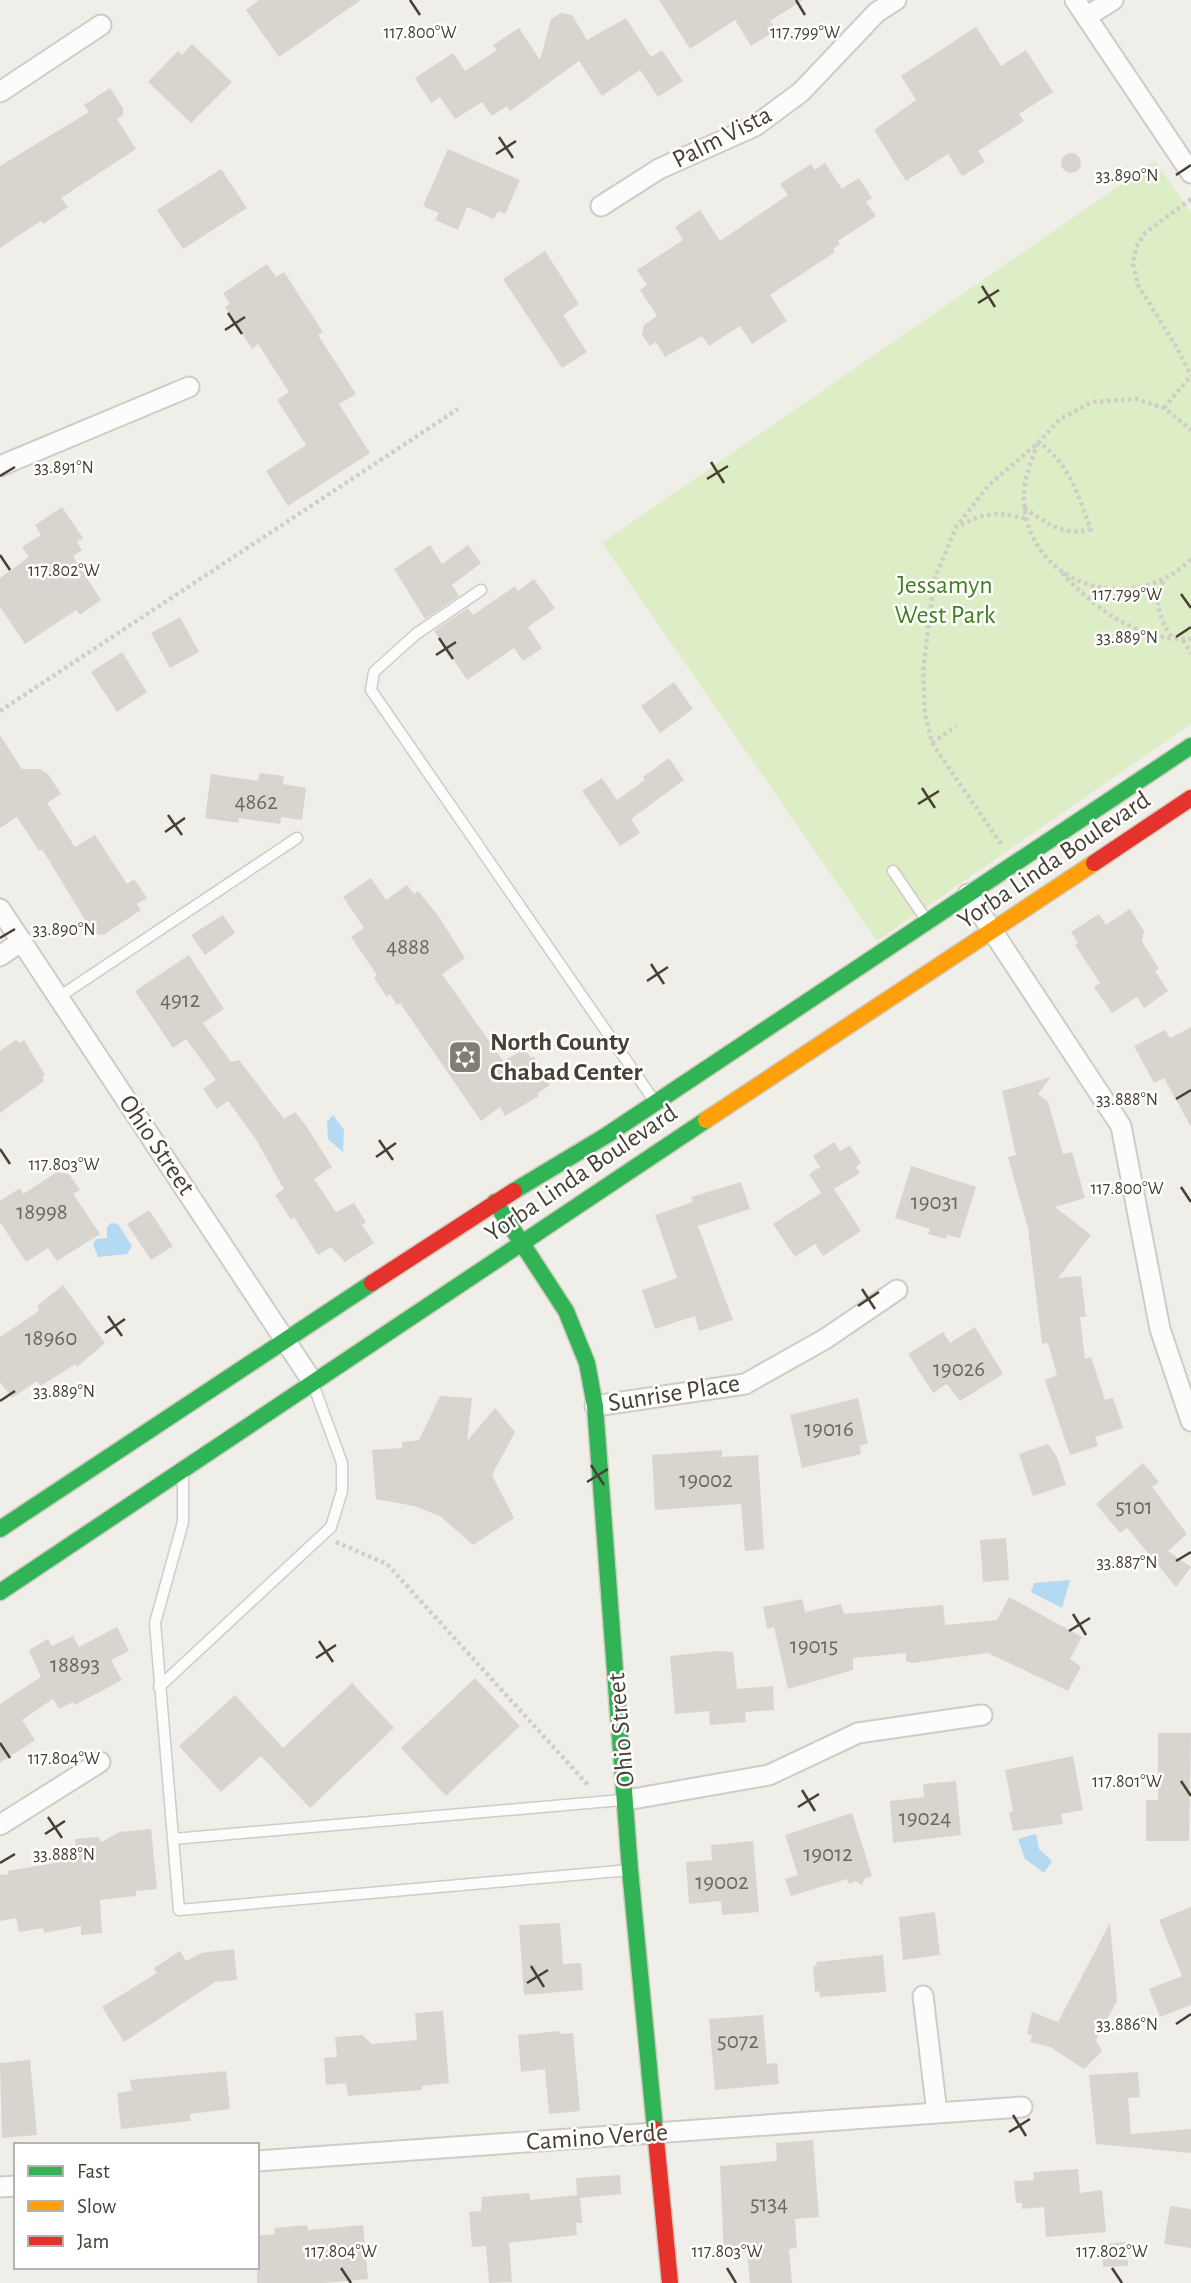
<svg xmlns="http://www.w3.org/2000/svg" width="1191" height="2283" viewBox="0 0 1191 2283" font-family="'Alegreya Sans',sans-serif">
<rect width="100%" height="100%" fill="#f0eee8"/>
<path fill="#ddedc5" d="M1155 161 1191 213V724L877 941 602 543Z"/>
<path fill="#b3d9f3" d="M333 1115 344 1130 343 1152 328 1139 327 1122Z
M111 1223 118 1224 132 1246 127 1254 98 1257 93 1244 96 1239 107 1238V1227Z
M1070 1580 1062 1608 1031 1592 1034 1583Z
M1036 1834 1039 1849 1052 1861 1044 1873 1025 1859 1018 1839Z"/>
<path fill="#d8d5cf" d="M259 0H361L279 57 246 10Z
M659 0H803L770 21 776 30 751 46 735 20 690 49Z
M561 13 572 15 587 40 626 18 651 57 662 50 683 81 658 97 640 70 602 96 579 61 510 111 507 106 492 116 482 102 455 119 440 97 431 103 415 78 453 53 465 71 497 50 493 45 519 28 540 60 551 19Z
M976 27 1001 66 1026 50 1053 92 1019 114 1024 121 978 151 985 162 962 176 948 154 906 181 874 130 916 100 901 76Z
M192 44 232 82 191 123 148 82 178 51 182 55Z
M110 88 123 108V115L117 119 136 149 61 198 68 207 43 224 41 221 0 248V166L89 112 84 105Z
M448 149 520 180 505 214 498 211 494 219 467 207 458 230 435 220 439 213 423 206Z
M1061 163a10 10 0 1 1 20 0a10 10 0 1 1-20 0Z
M825 163 842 189 859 178 872 198 866 202 876 216 838 241 840 244 833 249 835 252 770 295 787 321 752 344 740 326 709 346 702 336 665 357 656 342 650 346 642 335 644 325 657 316 640 290 647 285 637 270 683 240 675 227 700 210 720 241 788 195 780 184 811 164 815 170Z
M221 169 247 208 183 249 157 210Z
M545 251 579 304 563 315 587 352 562 368 503 279Z
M267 264 276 277 284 272 323 332 318 335 356 394 339 404 370 453 288 506 266 471 306 445 277 400 289 392 258 344 252 349 225 307 230 304 223 293Z
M62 507 83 538 77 542 82 550 73 556 101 600 80 615 76 610 25 644 0 607V578L29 557 22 547 41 535 35 525Z
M430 545 442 564 468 545 481 563 452 585 459 596 425 619 394 569Z
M534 579 555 608 528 627 542 648 523 661 514 648 467 680 434 631 468 608 473 615 515 586 518 591Z
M180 617 199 652 170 668 151 633Z
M122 652 147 692 117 712 91 672Z
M674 682 693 709 660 733 641 706Z
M0 735 22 769H40L48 774 61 794 47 803 75 847 95 835 127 884 134 879 147 898 137 904 141 910 103 935 93 933 42 849 39 851 17 817 0 828Z
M669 758 684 780 631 819 640 833 620 846 582 791 602 778 617 800 645 780 643 777Z
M260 773 284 776 283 784 306 788 302 820 281 817 280 824 239 818 238 823 205 818 211 774 258 781Z
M371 878 386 900 407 885 414 894 418 891 437 914 465 958 442 974 503 1061 525 1049 531 1058 534 1056 550 1085 537 1094 539 1096 505 1116 500 1107 481 1121 400 1003 397 1005 390 994 387 997 374 978 377 975 351 937 364 928 343 897Z
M1130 909 1144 931 1142 941 1159 969 1155 971 1168 991 1144 1008 1137 997 1112 1013 1094 987 1100 983 1075 945 1078 943 1071 932 1099 914 1106 925Z
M223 915 235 933 205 955 191 935Z
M189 955 224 1009 203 1023 231 1062 239 1060 284 1119 295 1112 307 1127 332 1167 314 1179 336 1212 354 1203 366 1222 362 1225 374 1243 345 1262 331 1247 318 1255 294 1217 291 1220 275 1195 284 1189 255 1138 228 1101 217 1109 203 1089 216 1080 186 1039 173 1048 135 991Z
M1191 1027V1127L1164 1078 1154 1083 1134 1046 1165 1030 1170 1038Z
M16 1040 19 1043 24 1040 45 1075 42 1078 44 1081 0 1113V1051Z
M1051 1077 1038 1094 1048 1102 1063 1154 1072 1152 1085 1198 1055 1207 1091 1235 1058 1278 1081 1276 1086 1317H1080L1085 1359 1091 1357 1105 1400 1113 1398 1123 1428 1095 1437 1098 1446 1070 1455 1045 1380 1057 1375 1048 1343 1042 1344 1028 1228 1008 1157 1016 1155 1002 1091Z
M834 1142 840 1151 850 1145 861 1163 856 1167 860 1173 834 1189 861 1231 823 1256 815 1244 795 1257 773 1224 821 1193 809 1174 820 1167 813 1156Z
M911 1166 976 1187 960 1238 947 1235 946 1239 928 1234 930 1229 895 1218Z
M57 1172 69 1174 80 1190 73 1194 100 1234 57 1261 48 1248 26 1262 0 1222V1201L20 1188 23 1194Z
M741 1182 750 1209 698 1226 733 1320 699 1331 695 1316 655 1329 642 1290 677 1278 655 1215 693 1202 691 1197Z
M149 1210 173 1246 151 1260 127 1224Z
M63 1285 105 1343 77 1367 75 1364 41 1386 37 1381 12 1398 0 1382V1337L39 1311 37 1306Z
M975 1327 1003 1374 960 1401 947 1384 933 1393 908 1354 943 1332 950 1343Z
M440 1396 472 1398 467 1441 495 1408 515 1432 492 1475 514 1518 473 1545 440 1516 414 1506 376 1499 372 1450 402 1448V1442L419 1440Z
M858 1398 868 1444 860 1445 861 1454 802 1468 790 1415Z
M1048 1444 1057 1457 1066 1485 1033 1496 1019 1454Z
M722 1450V1457L758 1455 764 1549 745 1551 741 1504 655 1510 652 1455Z
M1143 1463 1159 1482 1152 1487 1187 1534 1168 1551 1191 1567 1176 1587 1127 1528 1120 1533 1096 1504Z
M1006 1538 1009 1580 983 1582 980 1540Z
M1009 1597 1082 1637 1070 1659 1081 1667 1068 1691 988 1653 912 1663 906 1661V1653L853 1658V1670L788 1689 774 1627 767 1629 763 1607 802 1599 805 1612 841 1604 844 1614 943 1605 945 1625 997 1620Z
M117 1627 129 1651 111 1660 122 1680 75 1705 73 1702 59 1709 53 1699 22 1720 35 1740 0 1763V1704L41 1677 29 1650 48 1639 52 1646 73 1636 79 1647Z
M717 1651 733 1652 737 1689 773 1686 774 1710 745 1712 746 1722 710 1725 709 1711 675 1714 670 1656Z
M475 1678 520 1726 446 1796 401 1748Z
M352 1683 394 1728 310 1808 261 1756 221 1792 179 1746 235 1695 283 1748Z
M1158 1733H1191L1189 1841H1146V1800H1158Z
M1073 1756 1083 1810 1061 1814 1063 1824 1013 1831 1009 1812 1013 1811 1005 1770Z
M956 1781 961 1835 893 1843 890 1801 924 1797 923 1784Z
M852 1813 872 1876 865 1878 862 1885 856 1881 849 1884 847 1879 791 1896 785 1879 798 1875 785 1835Z
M151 1829 157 1889 136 1891V1896L100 1900 102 1933 81 1935V1926L44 1933 43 1928 19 1932 16 1918 0 1921V1875L8 1874V1871L77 1859 75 1839 98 1837 102 1842 119 1832Z
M753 1841 759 1912 722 1915 721 1901 689 1904 686 1862 712 1860 711 1845Z
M1191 1907V2005L1160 2017 1149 1989 1182 1976 1159 1920Z
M935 1912 940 1955 903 1960 899 1917Z
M560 1923 563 1964 581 1963 583 1990 524 1995 519 1925Z
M1110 1923 1117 2001 1096 2040 1102 2051 1084 2069 1050 2047 1030 2042 1032 2035 1027 2034 1032 2012 1058 2022Z
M234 1949 237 1980 215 1982 124 2042 102 2007 157 1973 154 1968 180 1951 186 1961 201 1953Z
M883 1955 886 1992 820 1997 819 1991 815 1992 813 1966H817L816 1962Z
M443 2011 449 2083 422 2086V2090L348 2096 346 2083 326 2085 324 2058 337 2057 335 2037 362 2035 372 2044 417 2040 415 2013Z
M763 2015 767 2064 777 2063 779 2084 715 2090 709 2019Z
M560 2031V2034L573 2033 580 2111 549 2114 545 2069 521 2072 518 2035Z
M30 2060 37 2135 2 2138 0 2063Z
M226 2071 230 2109 190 2114 191 2121 121 2129 117 2093 132 2091 130 2080Z
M1138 2072 1140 2097 1128 2098 1131 2134 1191 2129V2153L1096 2144 1089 2075Z
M813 2140 819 2217 795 2219 797 2248 789 2249 792 2283H750L747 2252 724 2254 720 2166 777 2161 776 2143Z
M1078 2169 1080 2193 1102 2190 1106 2232 1046 2237 1044 2207 1022 2209V2203H1016L1014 2181 1034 2180 1033 2172Z
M620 2175 621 2194 580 2198 582 2223H576L577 2235 509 2243 512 2282 489 2283 486 2246 472 2247 469 2212 481 2211 482 2197 529 2193 530 2200 577 2195 576 2178Z
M1170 2206 1191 2209V2248L1164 2244Z
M307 2225 308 2230 363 2225 368 2279 324 2283H257V2236L275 2234 274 2228Z
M1126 2242 1128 2266 1103 2267 1101 2244Z"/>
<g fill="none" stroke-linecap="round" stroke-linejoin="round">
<g stroke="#ceccc6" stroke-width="13">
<path id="lane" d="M481 590 416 634 374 672 371 690 653 1099
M893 871 925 918
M59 997 297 838
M183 1476V1522L155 1623 179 1910 630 1870
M159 1687 331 1527 342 1491V1463L313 1384
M173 1839 622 1800"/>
</g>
<g stroke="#ceccc6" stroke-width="23">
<path id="street" d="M1075 0 1191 173
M1086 17 1113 0
M0 92 101 25
M601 206 659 169 755 126 801 92 877 12 896 0
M0 466 189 387
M968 894 1121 1126 1160 1329 1191 1421
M0 909 312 1381
M0 956 22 941
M595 1406 745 1384 825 1339 897 1290
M627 1800 769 1775 858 1733 982 1715
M0 1825 100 1762
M923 1996 937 2113
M257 2161 1022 2107
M0 2187 16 2186"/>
</g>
<g stroke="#d0cbbe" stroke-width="19">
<path id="fast" d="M514 1191 607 1135 1191 746
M495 1202 566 1311 587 1363 595 1406 630 1870 655 2129
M0 1529 372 1283
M0 1592 706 1120"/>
</g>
<g stroke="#d0cbbe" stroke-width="19">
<path id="slow" d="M706 1120 1094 863"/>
</g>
<g stroke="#d0cbbe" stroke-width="19">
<path id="jam" d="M1094 863 1191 798
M372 1283 514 1191
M655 2129 670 2283"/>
</g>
<path stroke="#d1cec9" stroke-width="4.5" stroke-dasharray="3.5 3.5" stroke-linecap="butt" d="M1191 199 1145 233 1136 247 1133 264 1138 285 1177 348 1191 376
M1164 408 1191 376
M1038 443C1031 462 1023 479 1024 500 1027 586 1133 618 1191 559
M1024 508C1048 523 1062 537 1091 529 1076 492 1072 468 1039 442
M961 525C984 512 1001 512 1026 519
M1062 573C1096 610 1139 641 1191 639
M1163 581C1153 604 1160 619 1173 639
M1183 640 1191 653
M0 711 458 409
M932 743 956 726
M1001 844 932 743 925 714 923 672 934 580 956 527 989 485 1039 442 1060 419 1092 402 1136 399 1164 408 1191 430
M336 1542 387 1564 589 1786"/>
<use href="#lane" stroke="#fdfcfc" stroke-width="10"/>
<use href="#street" stroke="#fdfcfc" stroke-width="19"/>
<use href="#fast" stroke="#30b455" stroke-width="16"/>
<use href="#slow" stroke="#ff9f0a" stroke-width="16"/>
<use href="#jam" stroke="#e5322d" stroke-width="16"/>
</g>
<path fill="none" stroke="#474033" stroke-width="2.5" d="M410 0 420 15M796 0 805 15M499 137 513 158M496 154 516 141M1176 175 1191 165M982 286 995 307M978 303 999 290M228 313 242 334M225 330 245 317M711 462 724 483M0 476 15 467M707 479 728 466M0 555 10 570M1181 594 1191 608M1176 637 1191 627M439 638 453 659M436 655 456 642M922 788 935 808M918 804 939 791M168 815 182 835M165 832 185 818M0 938 15 929M651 964 664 984M647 981 668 967M1176 1099 1191 1090M379 1140 393 1160M0 1149 10 1164M376 1157 396 1143M1181 1187 1191 1202M862 1289 875 1309M858 1306 879 1292M108 1316 122 1336M105 1333 125 1319M0 1401 15 1391M591 1465 604 1485M587 1482 608 1469M1176 1561 1191 1552M1073 1614 1086 1635M1069 1631 1090 1618M319 1641 333 1662M316 1658 336 1645M0 1743 10 1758M1181 1781 1191 1796M802 1790 815 1811M798 1807 819 1794M48 1817 62 1838M45 1834 65 1821M0 1863 15 1854M531 1966 544 1987M527 1983 548 1970M1176 2024 1191 2014M1013 2115 1026 2136M1009 2132 1030 2119M341 2268 351 2283M727 2268 736 2283M1112 2268 1122 2283"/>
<defs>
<g id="synagogue-square" transform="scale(1.75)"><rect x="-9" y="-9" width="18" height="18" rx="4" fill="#827d72" stroke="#fff"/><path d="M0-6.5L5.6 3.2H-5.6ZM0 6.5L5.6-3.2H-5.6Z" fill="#fff"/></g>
</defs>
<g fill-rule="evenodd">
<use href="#synagogue-square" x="465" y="1057"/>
</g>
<g text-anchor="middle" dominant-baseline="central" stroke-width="5" stroke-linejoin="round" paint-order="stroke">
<g font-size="23" fill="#6d675c">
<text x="256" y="802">4862</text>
<text x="408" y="947">4888</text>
<text x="180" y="1000">4912</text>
<text x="935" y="1202">19031</text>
<text x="42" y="1212">18998</text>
<text x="51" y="1338">18960</text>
<text x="959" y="1369">19026</text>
<text x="829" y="1429">19016</text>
<text x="706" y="1480">19002</text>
<text x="1134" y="1507">5101</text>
<text x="814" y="1646">19015</text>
<text x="75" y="1665">18893</text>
<text x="925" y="1818">19024</text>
<text x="828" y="1854">19012</text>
<text x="722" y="1882">19002</text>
<text x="738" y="2041">5072</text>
<text x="769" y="2204">5134</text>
</g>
<g font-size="26" fill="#474033" stroke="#fff">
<text transform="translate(722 137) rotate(-27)">Palm Vista</text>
<text transform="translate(1054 860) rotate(-34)">Yorba Linda Boulevard</text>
<text transform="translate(157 1145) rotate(56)">Ohio Street</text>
<text transform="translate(581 1173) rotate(-34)">Yorba Linda Boulevard</text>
<text transform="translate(674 1393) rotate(-9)">Sunrise Place</text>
<text transform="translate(621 1730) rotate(-95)">Ohio Street</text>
<text transform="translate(597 2137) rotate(-4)">Camino Verde</text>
</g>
<g font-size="26" fill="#427f20" stroke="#fff">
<text x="945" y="585">Jessamyn<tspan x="945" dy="30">West Park</tspan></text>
</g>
<g font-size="26" font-weight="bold" fill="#474033" stroke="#fff" text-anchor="start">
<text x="490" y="1042">North County<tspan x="490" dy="30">Chabad Center</tspan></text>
</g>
</g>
<g font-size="18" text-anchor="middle" fill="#474033" stroke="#fff" stroke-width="5" stroke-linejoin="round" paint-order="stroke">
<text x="420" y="38">117.800°W</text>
<text x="805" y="38">117.799°W</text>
<text x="1127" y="181">33.890°N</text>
<text x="64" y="473">33.891°N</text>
<text x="64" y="576">117.802°W</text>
<text x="1127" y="600">117.799°W</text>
<text x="1127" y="643">33.889°N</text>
<text x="64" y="935">33.890°N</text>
<text x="1127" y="1105">33.888°N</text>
<text x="64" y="1170">117.803°W</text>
<text x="1127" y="1194">117.800°W</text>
<text x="64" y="1397">33.889°N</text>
<text x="1127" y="1568">33.887°N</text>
<text x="64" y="1764">117.804°W</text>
<text x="1127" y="1787">117.801°W</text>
<text x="64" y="1860">33.888°N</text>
<text x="1127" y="2030">33.886°N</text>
<text x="341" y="2257">117.804°W</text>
<text x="727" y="2257">117.803°W</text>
<text x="1112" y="2257">117.802°W</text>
</g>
<rect x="14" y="2143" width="245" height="126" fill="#ffffff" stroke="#b5b3ad" stroke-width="2"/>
<rect x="28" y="2166" width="35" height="10" fill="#30b455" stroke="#b5b3ad" stroke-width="2"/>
<text x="77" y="2178" font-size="21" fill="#474033">Fast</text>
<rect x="28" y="2201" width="35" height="10" fill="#ff9f0a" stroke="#b5b3ad" stroke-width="2"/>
<text x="77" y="2213" font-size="21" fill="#474033">Slow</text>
<rect x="28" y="2236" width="35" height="10" fill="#e5322d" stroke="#b5b3ad" stroke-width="2"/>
<text x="77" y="2248" font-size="21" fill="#474033">Jam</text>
</svg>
